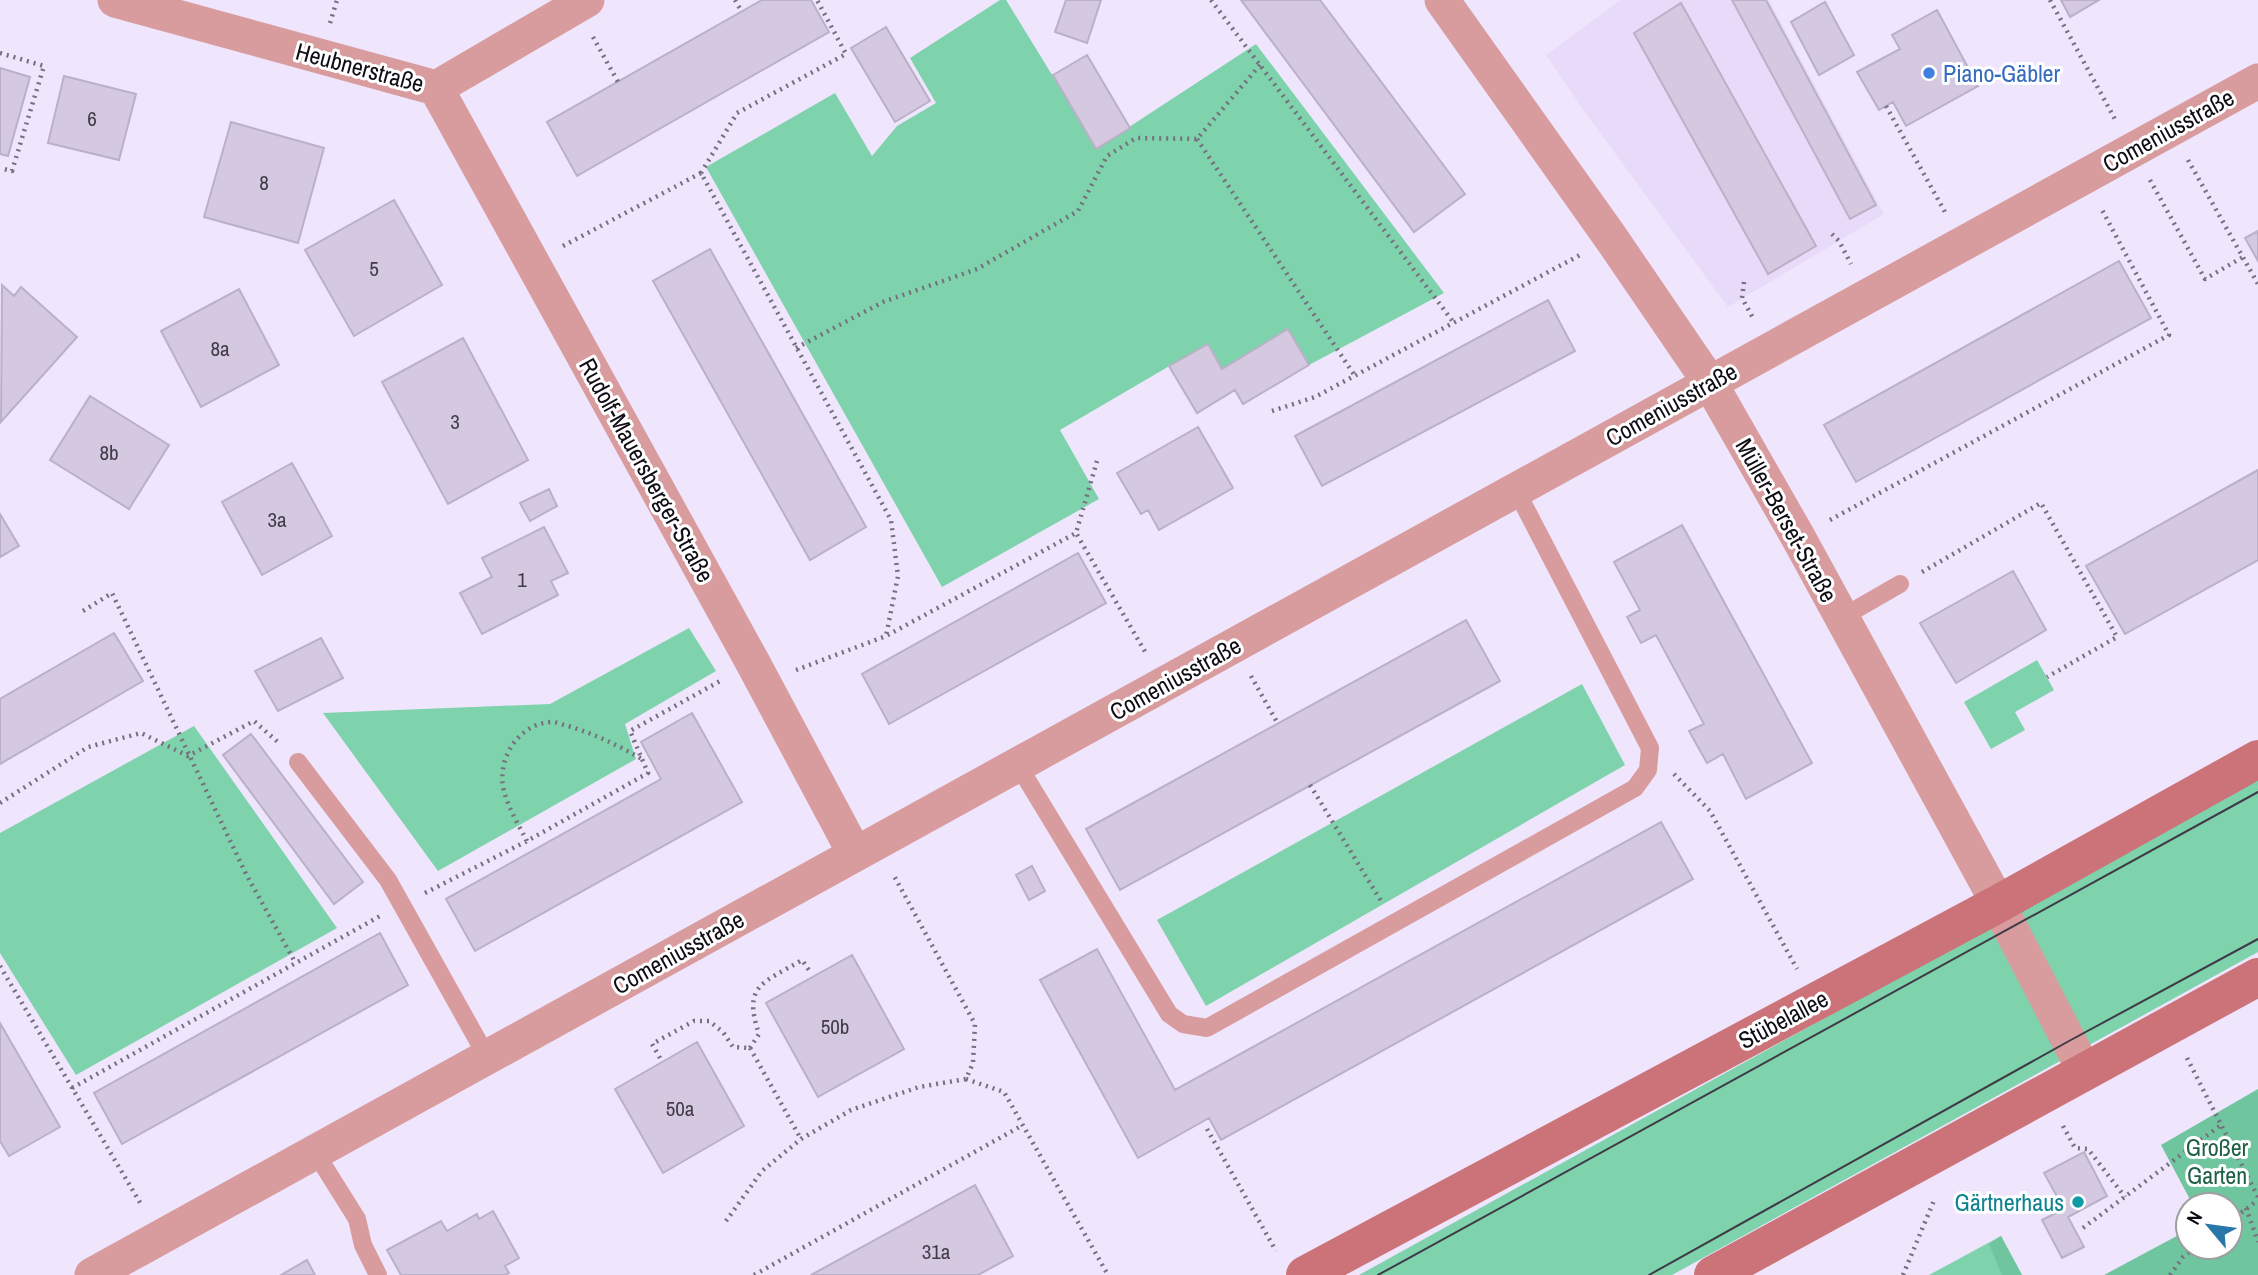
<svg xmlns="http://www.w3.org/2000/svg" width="2258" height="1275" viewBox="0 0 2258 1275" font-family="'Archivo Narrow',sans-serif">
<rect width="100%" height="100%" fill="#efe5fd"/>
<path fill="#e8daf9" d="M1621 0H1769L1884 214 1728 307 1587 115 1546 55Z"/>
<path fill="#7ed3ac" d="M1000 0H1006L1097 148 1256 44 1444 293 1309 365 1288 330 1222 369 1207 344 1060 430 1099 499 942 587 706 167 835 93 872 156 897 126 936 103 910 58Z
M689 628 716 671 625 724 636 759 438 871 323 713 550 704Z
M2037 660 2054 690 2015 712 2025 730 1991 749 1964 702Z
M1582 684 1625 765 1206 1006 1157 920Z
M194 726 337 928 76 1075 0 953V833Z
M2258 779V952L1672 1275H1359Z
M2001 1236 2022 1275H1929Z"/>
<path fill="#6fc59e" d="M2258 1089V1275H2104L2188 1230V1247H2230V1205H2193L2161 1145Z
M2001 1236 2022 1275H2002L1989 1244Z"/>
<path fill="#d4c9e1" stroke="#bab0c7" stroke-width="2" d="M762 0H811L829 32 577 176 547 122Z
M1066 0H1101L1087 43 1055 32Z
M1241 0H1320L1465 194 1414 232Z
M1732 0H1766L1876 205 1850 219Z
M2061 0H2099L2070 17Z
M1825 2 1854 55 1819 75 1791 22Z
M1681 3 1816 246 1768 274 1634 33Z
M1937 10 1978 86 1906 126 1893 102 1879 110 1857 72 1900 49 1892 35Z
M886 27 930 101 895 122 851 48Z
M1087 55 1130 128 1096 149 1053 75Z
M0 68 30 77 8 156 0 154Z
M64 76 136 94 119 160 48 143Z
M231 122 324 148 298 243 204 217Z
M394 200 442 285 354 336 305 250Z
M2258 231V261L2245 238Z
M710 249 866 527 810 560 653 281Z
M2119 261 2151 318 1856 482 1824 425Z
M2 285 14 296 21 287 77 337 1 422Z
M239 289 279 365 201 407 161 331Z
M1548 300 1575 351 1322 486 1295 436Z
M1288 329 1309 365 1243 404 1235 390 1197 413 1169 366 1208 344 1222 369Z
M463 338 528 460 448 504 382 382Z
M90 396 169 445 129 509 50 460Z
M1198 427 1233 488 1159 530 1148 510 1141 514 1117 473Z
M292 463 332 536 262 575 222 502Z
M2258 470V560L2125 634 2086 566Z
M549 489 557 506 530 521 520 503Z
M0 514 19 546 0 557Z
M1682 525 1812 763 1746 799 1723 754 1707 763 1689 731 1704 724 1656 635 1641 643 1627 617 1640 610 1614 562Z
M544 527 568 573 551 581 558 595 482 634 460 593 492 577 482 558Z
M1078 553 1106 603 889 724 862 674Z
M2013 571 2046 630 1956 683 1920 623Z
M1466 620 1500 681 1120 890 1086 829Z
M114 633 143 681 0 764V699Z
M321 638 343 678 278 711 255 671Z
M692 713 742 802 475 951 446 899 661 779 641 742Z
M251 734 363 882 334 904 223 755Z
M1661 822 1693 879 1221 1140 1209 1118 1138 1158 1040 980 1097 949 1175 1090Z
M1032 866 1045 891 1029 900 1016 875Z
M380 933 408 985 122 1144 94 1093Z
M852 955 904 1049 818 1097 766 1003Z
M0 1023 60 1127 9 1156 0 1141Z
M697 1042 744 1126 663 1173 615 1089Z
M2084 1152 2107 1196 2068 1217 2084 1247 2062 1258 2042 1220 2064 1209 2044 1173Z
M975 1185 1013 1256 978 1275H811Z
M493 1211 519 1258 505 1266 509 1273 505 1275H401L387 1250 441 1221 447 1231 477 1214 479 1219Z
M307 1260 315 1275H281Z"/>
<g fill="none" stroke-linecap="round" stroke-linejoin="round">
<path stroke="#756f7e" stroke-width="4.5" stroke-dasharray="2 5" stroke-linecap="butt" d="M735 0 742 12
M1211 0 1454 323
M2050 0 2116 121
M330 23 337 0
M593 37 618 82
M0 53 44 66 12 171 0 168
M1886 106 1945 212
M1197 139 1355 376
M2188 160 2258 284
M701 173 737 113 846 54 817 0
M2150 180 2205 279 2243 257
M1832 234 1839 241 1851 264
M563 246 701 173 891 520 898 576 886 636
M1744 282 1742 298 1753 318
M796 348 883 302 977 269 1078 211 1107 156 1136 138 1197 139 1260 65
M1272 411 1315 397 1580 255
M1097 461 1076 533 1147 655
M1830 520 2169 335 2101 208
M1922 572 2041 503 2117 637 2047 677
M83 611 112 593 246 874 295 962
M796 670 886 636 1076 533
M1251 676 1278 724
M1674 774 1710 811 1797 969
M1310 785 1381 901
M0 803 88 747 141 733 188 756 254 721 280 744
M527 841C518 824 507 806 503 787 498 756 520 723 552 722 557 722 563 725 568 726 595 734 617 745 642 759
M425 893 527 841 648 773 630 731 722 680
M0 966 142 1206
M750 1048 759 1034C742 984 764 983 802 960L811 973
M750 1048 801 1139
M660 1058 652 1044 694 1021H709L723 1032 733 1047 750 1048
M2187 1058 2258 1197
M966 1079 1004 1092 1108 1275
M72 1088 380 916
M2063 1126 2075 1148 2088 1149 2125 1197
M1207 1129 1276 1251
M2246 1208 2258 1242
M726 1221 762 1171 801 1139 851 1110 919 1087 966 1079 973 1063 975 1024 893 874
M2230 1221 2258 1200
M2083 1228 2221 1125
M754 1275 1023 1125
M1903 1275 1935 1198
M2170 1275 2183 1257 2196 1247"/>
<path stroke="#d89c9e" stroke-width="18" d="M1841 618 1900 584
M298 762 388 880 487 1057
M1018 765 1169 1014 1183 1024 1207 1028 1635 788 1648 770 1650 748 1516 490
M315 1152 357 1219 363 1245 378 1275"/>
<path stroke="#d89c9e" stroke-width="35" d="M115 0 436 88 587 0
M1442 0 1611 238 1710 383 1798 537 1987 883 2084 1070
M436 88 753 663 855 854
M92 1275 2258 81"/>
<path stroke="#cb7379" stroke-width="38" d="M1305 1275 1998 904 2258 759
M1713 1275 2258 977"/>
<path stroke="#3f3a45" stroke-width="2" d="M1378 1275 2258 792
M1649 1275 2069 1041 2258 939"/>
</g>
<circle fill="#3f7fe0" stroke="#fff" stroke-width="2.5" cx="1929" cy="73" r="7"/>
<circle fill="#0f9aa8" stroke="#fff" stroke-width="2.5" cx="2078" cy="1202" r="7"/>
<g text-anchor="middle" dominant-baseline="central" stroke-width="6" stroke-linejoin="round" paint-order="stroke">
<g font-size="21" fill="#413b47">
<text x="92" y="118">6</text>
<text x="264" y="182">8</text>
<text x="374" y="268">5</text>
<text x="220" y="348">8a</text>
<text x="455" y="421">3</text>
<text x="109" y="452">8b</text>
<text x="277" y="519">3a</text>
<text x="522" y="579">1</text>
<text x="835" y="1026">50b</text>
<text x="680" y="1108">50a</text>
<text x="936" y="1251">31a</text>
</g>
<g font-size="24" fill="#100c14" stroke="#fff">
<text transform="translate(360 67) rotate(15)">Heubnerstraße</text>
<text transform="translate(2168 130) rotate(-29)">Comeniusstraße</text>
<text transform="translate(1671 404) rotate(-29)">Comeniusstraße</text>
<text transform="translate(647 470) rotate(61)">Rudolf-Mauersberger-Straße</text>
<text transform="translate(1787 520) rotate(61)">Müller-Berset-Straße</text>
<text transform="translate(1175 678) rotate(-29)">Comeniusstraße</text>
<text transform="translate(678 952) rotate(-29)">Comeniusstraße</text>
<text transform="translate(1783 1019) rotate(-28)">Stübelallee</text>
</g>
<g font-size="24" fill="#366cbe" stroke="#fff" text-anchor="start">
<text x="1943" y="73">Piano-Gäbler</text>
</g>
<g font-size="24" fill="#1e6046" stroke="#fff">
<text x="2217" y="1147">Großer<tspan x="2217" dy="28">Garten</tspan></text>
</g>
<g font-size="24" fill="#0d838f" stroke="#fff" text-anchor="end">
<text x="2064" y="1202">Gärtnerhaus</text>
</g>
</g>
<g transform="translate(2209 1226) rotate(299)"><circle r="33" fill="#ffffff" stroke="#9f9ea1" stroke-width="2"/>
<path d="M0-5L12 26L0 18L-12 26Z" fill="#2976a9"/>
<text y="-10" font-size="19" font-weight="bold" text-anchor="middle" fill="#100c14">N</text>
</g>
</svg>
